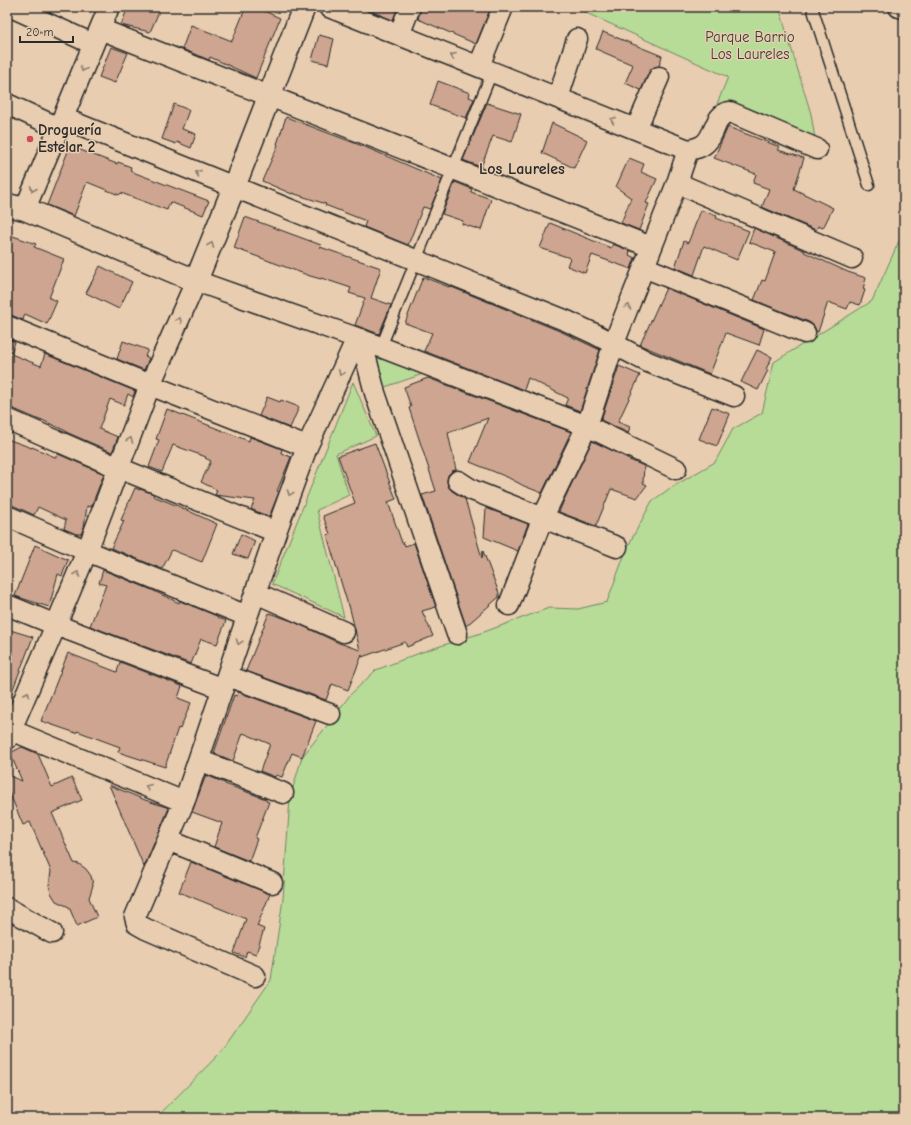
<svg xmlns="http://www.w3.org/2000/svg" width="911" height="1125" viewBox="0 0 911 1125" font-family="'Comic Neue',sans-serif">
<rect width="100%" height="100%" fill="#e8cdb0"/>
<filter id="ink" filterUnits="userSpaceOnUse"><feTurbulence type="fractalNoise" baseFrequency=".025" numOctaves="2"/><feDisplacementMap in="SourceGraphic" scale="8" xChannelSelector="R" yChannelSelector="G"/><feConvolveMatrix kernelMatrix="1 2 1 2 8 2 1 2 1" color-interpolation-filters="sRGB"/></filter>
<g filter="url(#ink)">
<path fill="#b6dc97" stroke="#708461" d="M573 7H779L811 114 816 145 717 104 728 77Z
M904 230V1118H156L221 1052 271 980 283 899 290 798 302 757 330 722 350 695 376 670 422 652 484 632 549 608 578 609 607 602 627 548 652 501 669 489 715 462 733 429 762 413 774 362 872 301Z
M368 349 426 373 385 387Z
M353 382 376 436 336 454 349 495 317 510 344 617 272 584Z"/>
<path fill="#cda590" stroke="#2b2b2b" d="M128 7H161L150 32 121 25Z
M246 7H255L280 18 256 78 210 57 209 60 182 49 191 25 232 41Z
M375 7H398L393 20 373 12Z
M421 7H491L476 44 418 19Z
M603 32 662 56 659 66 653 68 649 72 641 90 625 83 633 65 596 49Z
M319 35 334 39 328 64 312 60Z
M111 47 128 53 115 83 99 77Z
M438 81 470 93 469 97 474 99 466 118 430 105Z
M487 103 521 114 512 142 493 136 481 167 463 160Z
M174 104 189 110 182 129 196 134 191 148 177 142 176 144 162 139Z
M286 117 365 147 442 180 430 209 423 207 408 245 364 227 366 221 325 205 326 204 292 193V194L262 181 278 145 277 144Z
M552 123 587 140 574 168 542 153Z
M728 127 780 147 778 150 804 158 794 189 833 208 823 228 818 226 816 230 762 207 769 189 753 183 756 174 714 158Z
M70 146 117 164 118 162 131 167 130 171 209 201 203 215 170 202 167 210 121 193 119 195 87 182 74 216 47 205Z
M629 158 644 164 641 172 657 179 646 203 649 204 639 230 621 223 631 198 616 187Z
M455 182 472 189 471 192 491 199 481 230 462 224 463 221 442 214Z
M701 210 717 216 716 218 749 231 737 260 704 246 694 275 675 267 684 241 688 243Z
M245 217 321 245 320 247 381 268 371 298 391 305 379 334 355 325 365 298 349 293 351 288 321 278V279L310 276 234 248Z
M550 223 611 248 613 244 630 251 629 255 635 258 631 269 592 255 585 273 567 266 570 258 540 248Z
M754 228 805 251 804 252 848 272 866 278 863 289 865 290 860 305 850 302 847 309 828 302 818 332 816 331 814 326 809 322 754 300 762 280 765 281 775 253V252L749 242Z
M7 234 36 244 34 247 64 259 49 298 57 301 47 324 25 314 23 320 11 315H7Z
M100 266 132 282 119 309 86 293Z
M423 277 449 287V286L562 332 600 350 580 411 565 405 568 398 528 378 524 390 424 351 432 333 405 323Z
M666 288 764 329 759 345 726 333 710 374 640 345Z
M7 338 15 342 11 354 41 366 45 354 135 391 133 397 128 394 124 405 110 399 99 429 118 437 112 452 66 432V431L42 420V421L7 406Z
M123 341 148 350 145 356 149 358 144 370 117 359Z
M757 350 772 357 766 369 768 370 758 390 741 382Z
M619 366 640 375 618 422 630 427 628 433 601 420Z
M428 378 571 432 542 493 524 486 507 477 470 462 488 418 448 433 456 470 452 471 448 475 447 480 448 486 452 491 465 499 482 558 483 551 499 593V597L466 626 422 495 436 491 409 408 411 407 404 387Z
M267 397 280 402 281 400 299 407 290 428 259 416Z
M712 407 730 414 717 446 699 439Z
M167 409 249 441 250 437 282 449 281 453 291 457 277 491 279 492 269 517 251 509 255 500 215 495 217 490 201 482 211 461 205 458 206 457 173 445 162 472 149 467 159 440 156 439Z
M7 439 32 448V447L55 457H57L58 454 104 474 91 507 87 506 84 527 81 534H76L64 529 66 520 38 507 34 515 12 505H7Z
M592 441 628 458 627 459 644 466 643 483 647 485 637 498 611 489 596 526 559 512 564 500Z
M375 443 396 499 388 502 402 543H404L405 546 414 543 436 607 422 611 433 636 407 647 405 642 362 657V655L348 690 332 684 326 700 246 671 269 613 292 621 339 643 360 650 349 605H348L337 569 327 535 330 534 323 516 355 503 338 456Z
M135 488 140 490V489L154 494 153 496 178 506 217 524 202 562 172 550 162 569 111 548 124 521 121 520Z
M486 508 528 524 518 551 484 537Z
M241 534 255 541 248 559 233 554Z
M35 545 68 560 62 576 58 574 49 607 15 596Z
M103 570 152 590 179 603 180 601 217 616V617L226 621 217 644 201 639 191 664 90 626 106 585 99 583Z
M7 629 33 637 8 702H7Z
M68 653 117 672 120 662 182 686 178 698 191 703 180 729 178 728 165 767 118 752 120 747 77 731 76 733 41 721Z
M238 692 316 721 302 757 292 753 282 777 276 775 275 777 260 771 270 744 243 733 233 761 214 753 234 695 237 696Z
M22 747 38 754 52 787 72 778 82 800 52 813 74 863 79 864 86 869 91 876 93 885 89 898 97 917 77 926 69 907 56 901 51 893 49 885 51 871 30 822 23 825 7 787V775L22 781 10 753Z
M206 775 225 783V784L266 799V801L269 802 255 838 257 839 249 861 214 847 222 823 192 812Z
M109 785 145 800 169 808 144 867Z
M191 862 270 894 257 926 264 929 256 954 247 951 245 957 234 953 246 919 179 892Z"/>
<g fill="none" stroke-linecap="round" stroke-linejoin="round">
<g stroke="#2b2b2b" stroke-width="13">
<path id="service" d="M812 7 869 185
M381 347 492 72"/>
</g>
<g stroke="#2b2b2b" stroke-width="23">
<path id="minor" d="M11 7 93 44
M329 7 688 150C693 149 699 148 703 145 716 137 714 113 730 112L817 149
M899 7 904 8
M100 29 651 247
M399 35 410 7
M479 66 503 7
M558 98 577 39
M7 104 59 128
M63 118 567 321 595 334 629 352 648 362 734 396
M636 129 659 77
M677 183 852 258
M25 209 109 7
M644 267 805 333
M7 326 150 385 307 447
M361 339 375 393 457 634
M7 419 119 468 276 532
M458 481 472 490 617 547
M7 516 87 551 247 616
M256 593 344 632
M7 605 56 625 223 689
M509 605 543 517 587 426 614 343 677 183 688 150
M228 676 330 714
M11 730 184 802
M7 739 56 625 87 551 150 385 196 281 357 338 587 426 676 469
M199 760 283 793
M168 840 272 883
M7 908 52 933
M255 976 146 929 137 924 135 917 184 802 276 532 307 447 357 338"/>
</g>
<g stroke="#2b2b2b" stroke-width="25">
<path id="tertiary" d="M7 205 25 209 196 281 234 187 304 7"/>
</g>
<use href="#service" stroke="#e8cdb0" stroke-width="10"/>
<use href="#minor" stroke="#e8cdb0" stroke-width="20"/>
<use href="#tertiary" stroke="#e8cdb0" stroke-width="22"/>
</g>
<defs><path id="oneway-chevron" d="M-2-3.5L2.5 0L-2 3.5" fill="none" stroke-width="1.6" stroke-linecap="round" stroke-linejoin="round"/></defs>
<g stroke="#8a7c6e">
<use href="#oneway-chevron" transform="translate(453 56) rotate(-158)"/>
<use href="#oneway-chevron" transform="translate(83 69) rotate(113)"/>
<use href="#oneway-chevron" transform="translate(613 120) rotate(-158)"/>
<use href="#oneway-chevron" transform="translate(198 173) rotate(-158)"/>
<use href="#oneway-chevron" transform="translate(33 189) rotate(112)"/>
<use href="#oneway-chevron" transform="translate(211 245) rotate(-68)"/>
<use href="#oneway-chevron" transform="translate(628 307) rotate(-69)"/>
<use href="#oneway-chevron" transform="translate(179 320) rotate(-66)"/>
<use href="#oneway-chevron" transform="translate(341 373) rotate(115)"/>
<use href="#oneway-chevron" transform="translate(130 440) rotate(-69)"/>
<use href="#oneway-chevron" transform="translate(290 493) rotate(110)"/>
<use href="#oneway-chevron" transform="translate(77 574) rotate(-68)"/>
<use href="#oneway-chevron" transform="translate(239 642) rotate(108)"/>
<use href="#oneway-chevron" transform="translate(27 694) rotate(-67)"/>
<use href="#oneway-chevron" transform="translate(148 787) rotate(-158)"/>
</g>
</g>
<circle fill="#d1495b" stroke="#e8cdb0" stroke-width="1.5" cx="30" cy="139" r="4"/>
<g text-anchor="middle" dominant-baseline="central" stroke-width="3" stroke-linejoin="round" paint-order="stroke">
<g font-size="15" fill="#393d36" stroke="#e8cdb0">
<text x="750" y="37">Parque Barrio<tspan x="750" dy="17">Los Laureles</tspan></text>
</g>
<g font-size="15" font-weight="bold" fill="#2b2b2b" stroke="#e8cdb0" text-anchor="start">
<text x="38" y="130">Droguería<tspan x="38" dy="17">Estelar 2</tspan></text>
</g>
<g font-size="16" font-weight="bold" fill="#2b2b2b" stroke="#e8cdb0">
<text x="522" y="169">Los Laureles</text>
</g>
</g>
<rect width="911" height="1125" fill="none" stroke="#e8cdb0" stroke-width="24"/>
<rect x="12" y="12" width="887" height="1101" fill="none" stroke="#2b2b2b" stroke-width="1.5" filter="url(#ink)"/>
<path d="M20 36v6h53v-6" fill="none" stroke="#2b2b2b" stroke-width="2"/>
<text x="26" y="36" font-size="12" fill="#2b2b2b" stroke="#e8cdb0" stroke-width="3" paint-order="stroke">20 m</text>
</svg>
